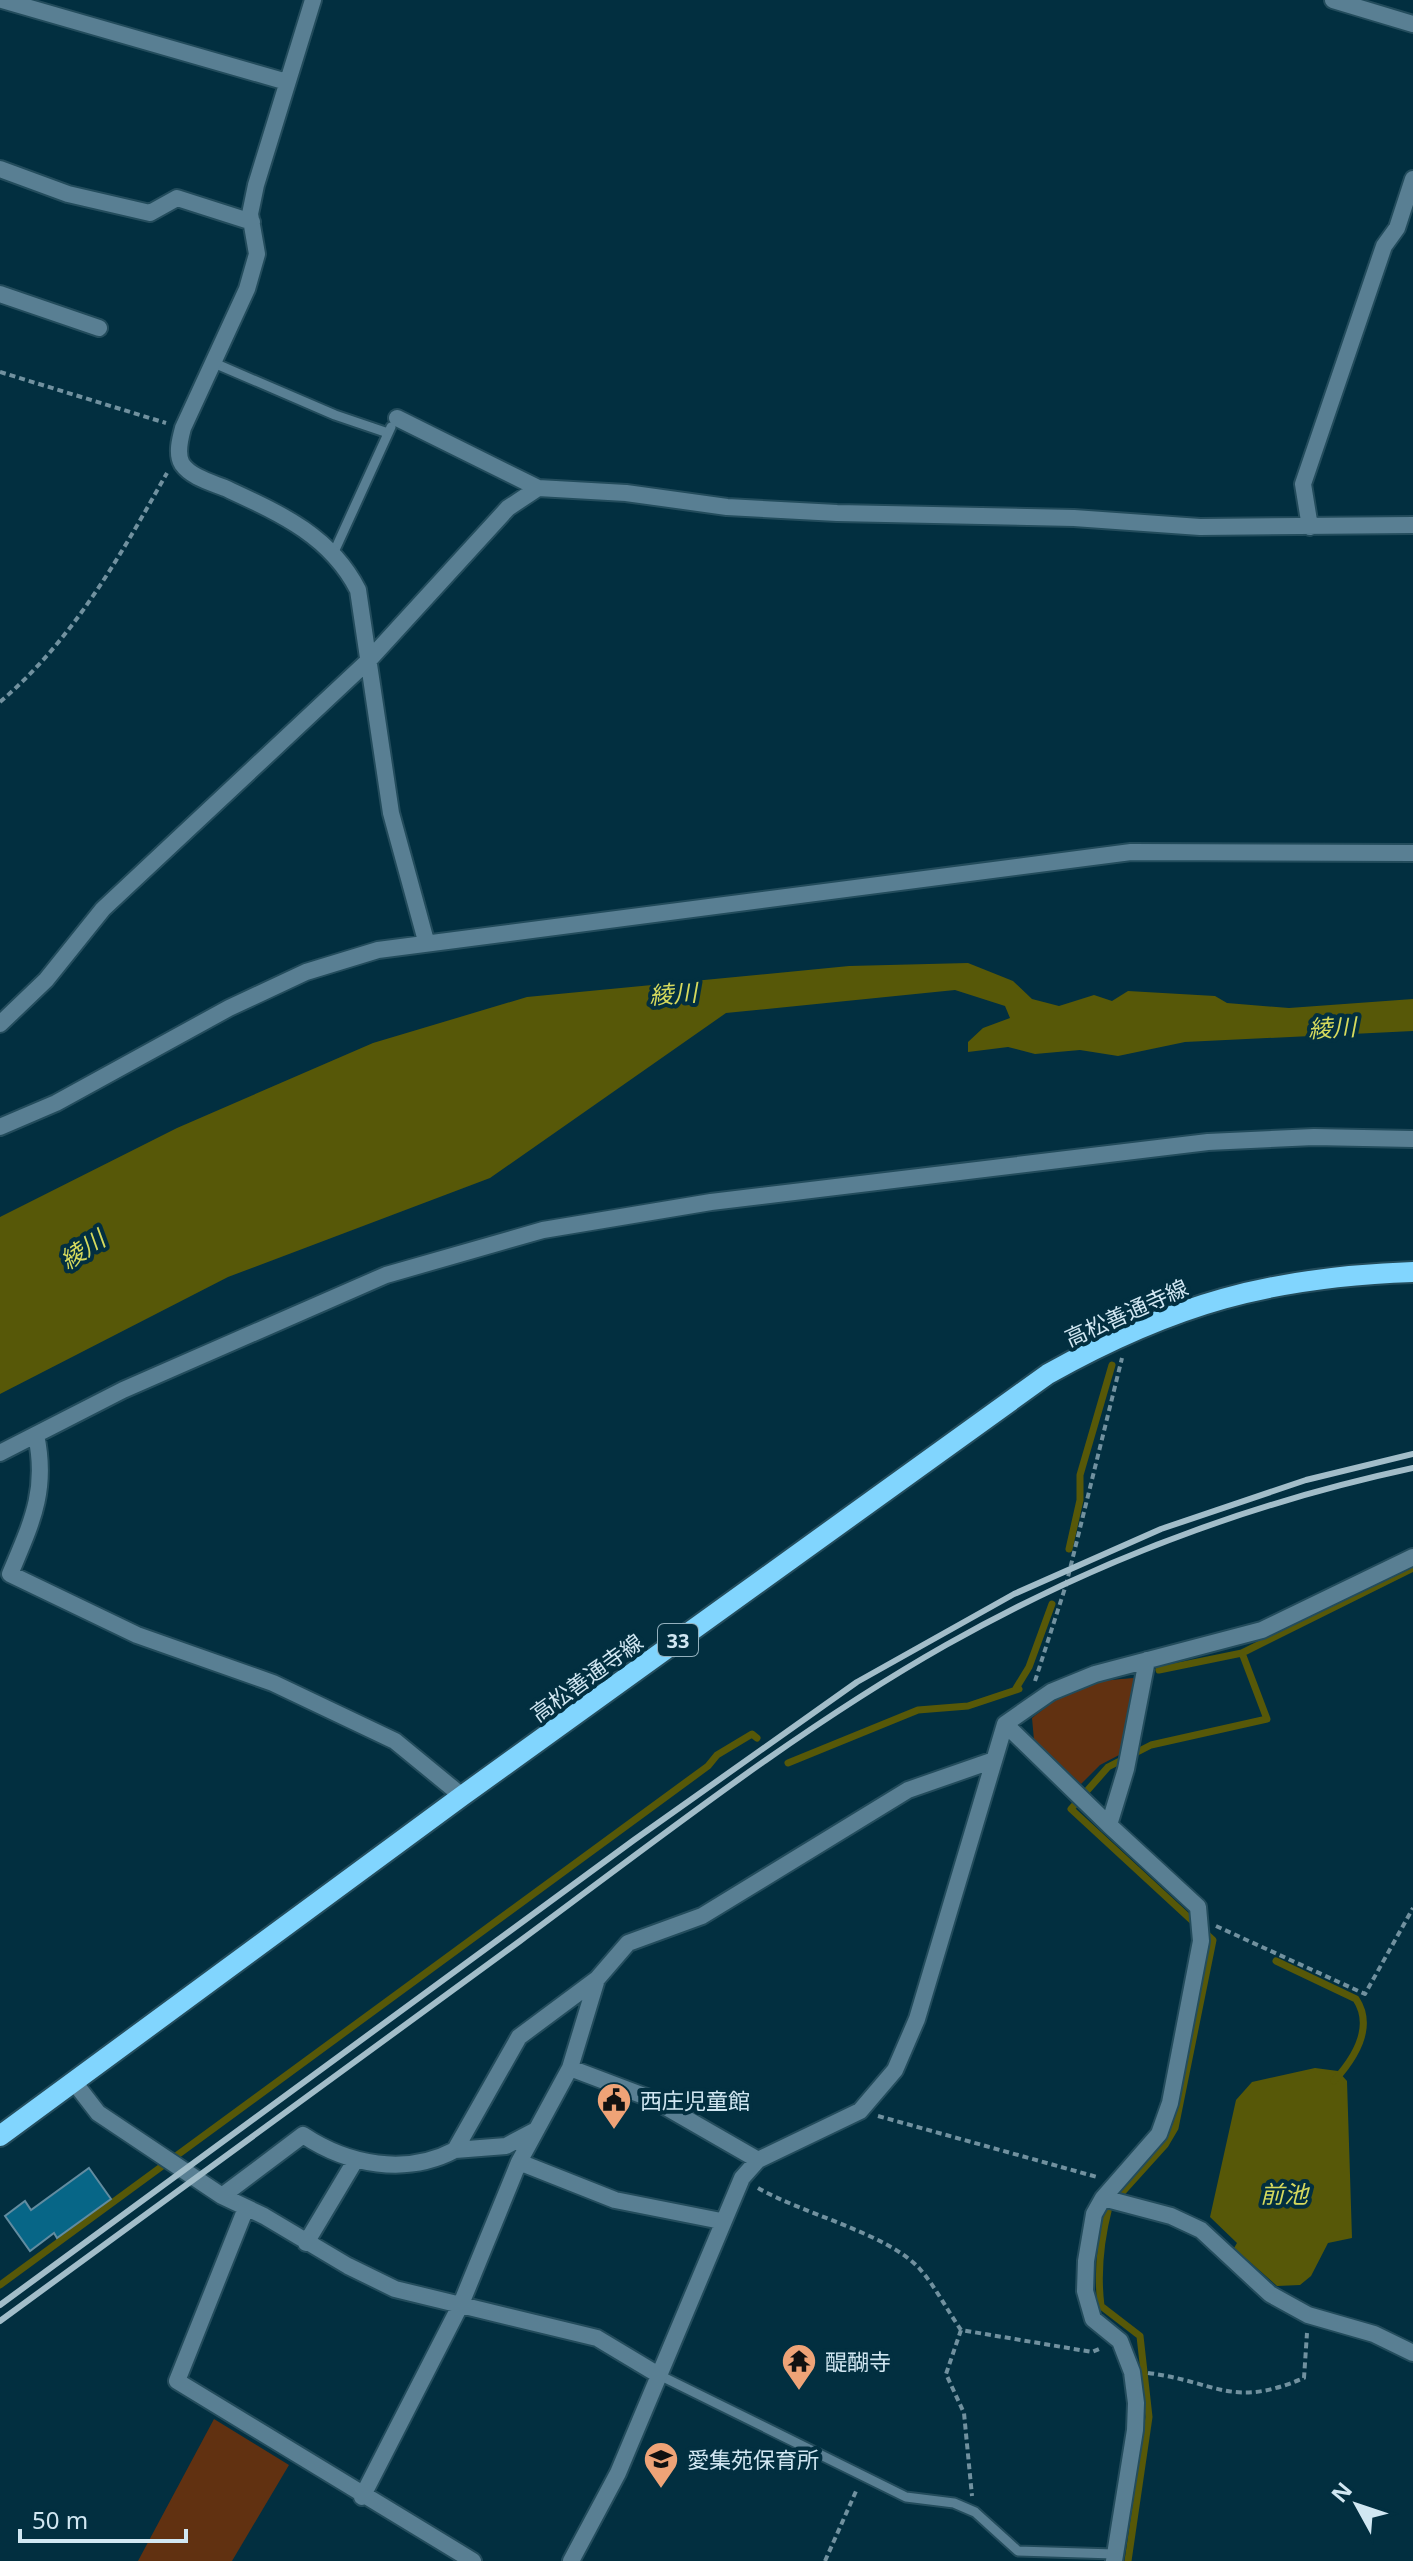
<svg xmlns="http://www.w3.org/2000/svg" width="1413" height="2561" viewBox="0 0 1413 2561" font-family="'Noto Sans','Noto Sans JP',sans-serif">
<rect width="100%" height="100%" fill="#022f40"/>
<path fill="#613111" d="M1135 1678 1121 1754 1100 1765 1081 1784 1034 1740 1032 1718C1075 1685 1081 1682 1135 1678Z
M214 2419 289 2465 232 2561H138Z"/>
<path fill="#575808" d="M968 963 1013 981 1032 999 1059 1006 1094 995 1112 1001 1128 991 1215 996 1227 1003 1289 1008 1413 999V1031L1185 1042 1118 1056 1080 1050 1035 1054 1008 1047 968 1052V1042L983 1028 1010 1018 1005 1006 955 990 726 1013 490 1178 228 1277 0 1394V1217L177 1128 373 1043 527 997 849 966Z
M1315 2068 1338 2071 1347 2081 1352 2238 1328 2243 1311 2276 1300 2285 1277 2286 1234 2248 1237 2243 1210 2217 1236 2100 1252 2082Z"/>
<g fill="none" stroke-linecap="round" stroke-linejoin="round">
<path stroke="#575808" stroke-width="7" d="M1069 1549 1080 1500V1475L1112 1365
M1159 1670 1242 1653 1413 1568
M1015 1690 1029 1667 1052 1604
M788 1763 918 1710 968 1706 1019 1689
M1276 1961 1356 1999C1375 2028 1354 2059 1334 2081
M0 2285 708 1766 717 1755 752 1734 757 1738
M1128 2561 1149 2417 1140 2336 1101 2306C1097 2274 1101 2238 1109 2207L1165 2145 1175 2128 1213 1940 1071 1809 1108 1767 1151 1745 1267 1719 1242 1653"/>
</g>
<path fill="#076687" stroke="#628ca0" stroke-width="2" d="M89 2168 111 2199 57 2238 54 2233 30 2251 5 2216 25 2201 31 2210Z"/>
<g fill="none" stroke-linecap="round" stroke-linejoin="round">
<g stroke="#234c5c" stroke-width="13">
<path id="service" d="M214 363 335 415 388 433
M334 552 391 427
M657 2374 906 2497 954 2503 975 2512 1018 2551 1114 2554"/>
</g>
<g stroke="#234c5c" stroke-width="20">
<path id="minor" d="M2 0 287 82
M313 0 256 185 250 214 257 254 247 289 183 428C180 439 176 454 182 464 191 477 210 482 225 488 279 513 330 535 358 590L391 813 426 941
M1333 0 1413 24
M0 169 68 194 150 213 177 198 252 222
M0 294 99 328
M397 418 538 488 626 493 727 507 837 513 1074 518 1200 527 1413 525
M1310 527 1303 484 1384 246 1397 228 1413 179
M0 1024 46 980 103 909 369 660 508 508 538 488
M0 1127 56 1103 229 1008 306 972 378 950 1131 852 1413 853
M36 1435C48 1491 31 1524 10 1574L137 1635 273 1683 395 1741 462 1796
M0 1453 123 1390 386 1275 543 1230 711 1202 1208 1142 1314 1137 1413 1139
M1005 1724 1109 1825
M570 2068 652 2099 758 2160
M74 2082 98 2113 222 2196 264 2216 348 2266 395 2289 597 2338 657 2374
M455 2150 506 2146 536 2130
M519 2162 615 2200 721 2221
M222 2196 303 2135C348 2165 406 2176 455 2150L519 2037 597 1979
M1103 2198 1171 2216 1201 2230 1270 2294 1308 2315 1374 2334 1413 2353
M246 2208 177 2381 473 2561
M306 2243 355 2161
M362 2497 461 2304 519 2162 570 2068 597 1979 628 1943 702 1916 908 1790 994 1760
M571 2561 618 2473 742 2178 758 2160 860 2111 895 2070 917 2019 1005 1724 1051 1692 1095 1674 1262 1630 1413 1557
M1114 2561 1135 2430 1136 2403 1132 2372 1120 2341 1093 2319 1085 2291 1086 2261 1094 2214 1103 2198 1159 2134 1170 2103 1201 1941 1198 1907 1109 1825 1126 1769 1147 1660"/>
</g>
<g stroke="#234c5c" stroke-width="24">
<path id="primary" d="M0 2136 462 1796 1048 1374C1173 1304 1270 1277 1413 1272"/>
</g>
<path stroke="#71919f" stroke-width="4" stroke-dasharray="6 4" stroke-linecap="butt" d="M0 372 166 423
M0 702C74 639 120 556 167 473
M1035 1681 1066 1585 1122 1358
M1216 1926 1365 1994 1413 1908
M878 2116 1097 2177
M758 2188C803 2214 886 2233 919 2268 935 2286 947 2310 961 2330L1092 2352 1099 2349
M961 2330 946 2374 964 2413 972 2496
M1148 2373C1218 2382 1231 2409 1304 2378L1307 2333
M825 2561 857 2489"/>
<use href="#service" stroke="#597f93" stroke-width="9"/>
<use href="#minor" stroke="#597f93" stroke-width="16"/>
<use href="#primary" stroke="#81d5fe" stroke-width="20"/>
<path stroke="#a2bdc9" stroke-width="6" d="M0 2305 634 1840 857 1682 1014 1594 1161 1529 1306 1480 1413 1454
M0 2321C174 2195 347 2068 520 1941 658 1839 796 1730 946 1645 1091 1563 1250 1503 1413 1468"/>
</g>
<defs>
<g id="civic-pin" transform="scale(1.8)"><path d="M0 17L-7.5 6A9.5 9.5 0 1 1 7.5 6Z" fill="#efa377" stroke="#022f40"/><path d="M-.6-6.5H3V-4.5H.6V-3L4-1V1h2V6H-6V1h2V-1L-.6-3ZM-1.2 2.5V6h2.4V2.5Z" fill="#111"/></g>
<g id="temple-pin" transform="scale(1.8)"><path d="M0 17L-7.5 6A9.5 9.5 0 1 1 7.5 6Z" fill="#efa377" stroke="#022f40"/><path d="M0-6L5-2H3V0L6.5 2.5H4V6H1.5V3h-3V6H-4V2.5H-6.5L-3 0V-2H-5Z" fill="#111"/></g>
<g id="school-pin" transform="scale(1.8)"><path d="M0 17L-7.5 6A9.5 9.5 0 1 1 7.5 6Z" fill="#efa377" stroke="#022f40"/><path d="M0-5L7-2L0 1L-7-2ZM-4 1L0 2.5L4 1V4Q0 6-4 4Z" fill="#111"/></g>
</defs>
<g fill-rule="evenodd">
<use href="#civic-pin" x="614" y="2100"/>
<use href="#temple-pin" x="799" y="2361"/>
<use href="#school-pin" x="661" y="2459"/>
</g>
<g text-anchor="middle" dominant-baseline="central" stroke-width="8" stroke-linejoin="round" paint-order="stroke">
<rect fill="#022f40" stroke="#93b0bd" stroke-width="2" x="658" y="1624" width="40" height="32" rx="6"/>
<g font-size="20" font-weight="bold" fill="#d1e7f2">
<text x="678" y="1640">33</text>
</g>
<g font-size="22" fill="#d1e7f2" stroke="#022f40">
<text transform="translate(1126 1312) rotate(-24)">高松善通寺線</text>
<text transform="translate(586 1677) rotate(-36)">高松善通寺線</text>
</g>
<g font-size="22" fill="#d1e7f2" stroke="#022f40" text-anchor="start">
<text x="640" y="2100">西庄児童館</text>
<text x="825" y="2361">醍醐寺</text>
<text x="687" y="2459">愛集苑保育所</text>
</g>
<g font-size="24" font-style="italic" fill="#d6da5d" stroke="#022f40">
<text transform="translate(673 993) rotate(-4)">綾川</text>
<text transform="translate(1332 1027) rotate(-3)">綾川</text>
<text transform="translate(82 1249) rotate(-34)">綾川</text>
<text x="1284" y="2193">前池</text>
</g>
</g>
<g transform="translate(1357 2505) rotate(310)" stroke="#022f40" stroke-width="6" paint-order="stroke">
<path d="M0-6L14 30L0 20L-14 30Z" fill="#d1e7f2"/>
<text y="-12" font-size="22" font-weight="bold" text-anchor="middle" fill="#d1e7f2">N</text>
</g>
<path d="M20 2529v12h166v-12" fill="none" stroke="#d1e7f2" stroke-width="4"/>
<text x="32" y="2529" font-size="24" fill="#d1e7f2" stroke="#022f40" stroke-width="6" paint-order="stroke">50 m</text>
</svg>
